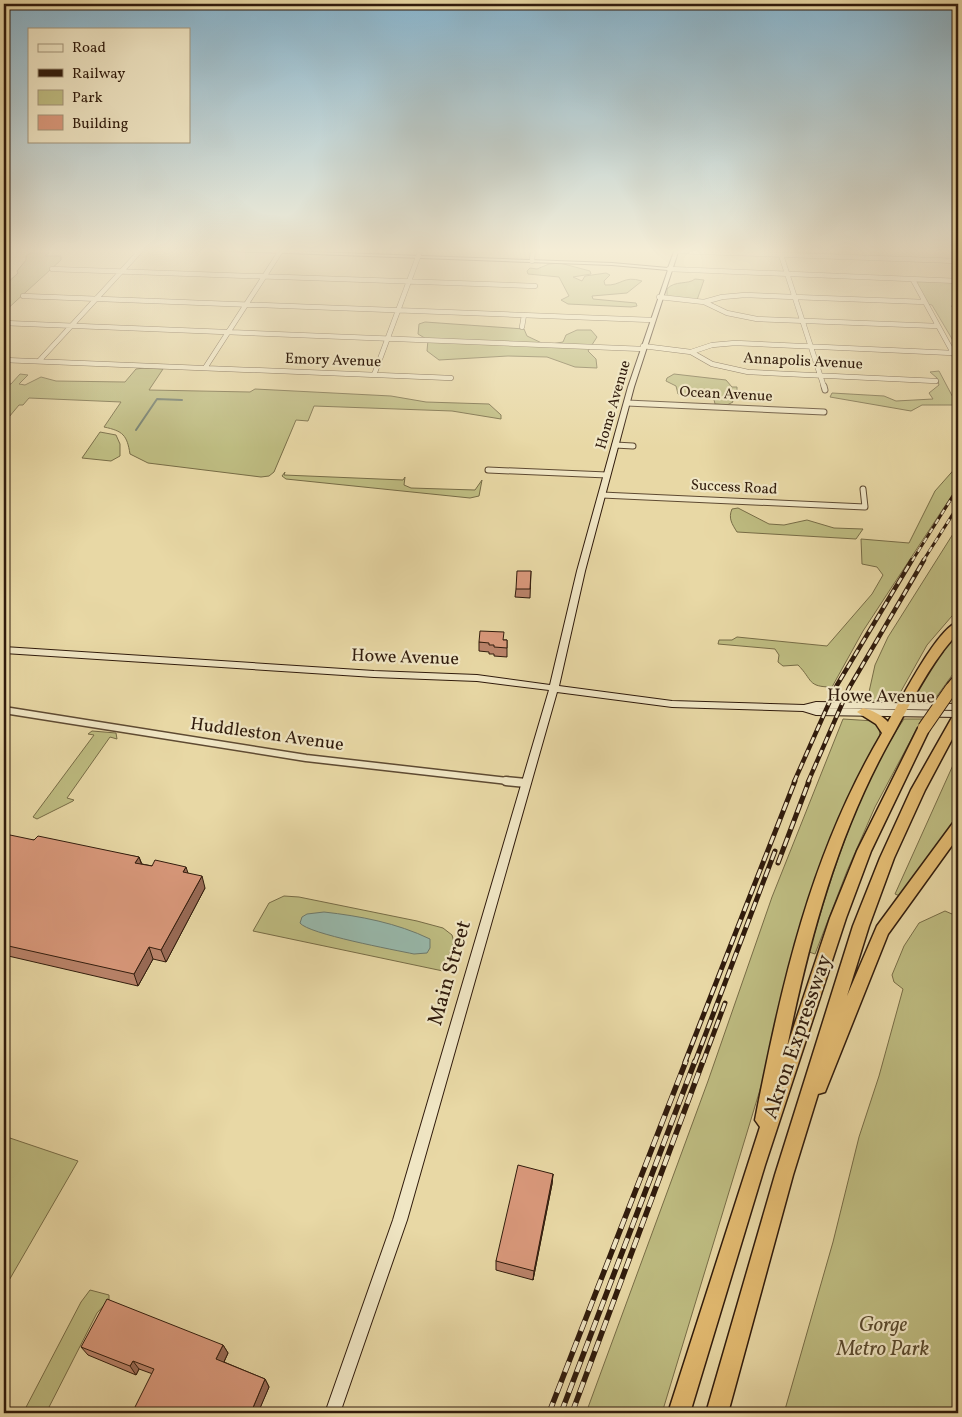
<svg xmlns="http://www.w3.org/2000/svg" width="962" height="1417" viewBox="0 0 962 1417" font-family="Vollkorn,serif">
<rect width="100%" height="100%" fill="#e8d8a5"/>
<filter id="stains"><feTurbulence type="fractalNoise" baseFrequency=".004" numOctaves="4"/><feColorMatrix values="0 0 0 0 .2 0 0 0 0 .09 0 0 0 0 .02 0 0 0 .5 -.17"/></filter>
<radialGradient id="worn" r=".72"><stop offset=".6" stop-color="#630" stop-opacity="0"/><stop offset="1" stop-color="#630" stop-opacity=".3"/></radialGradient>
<path fill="#bebc81" stroke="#776c46" d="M38 249H53L45 256H61V260L4 312V286L18 273 17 271 26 260V256Z
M560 263 590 271 591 274 573 277 582 281 585 276 606 273 610 275 604 281 605 285C622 286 623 275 642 281L627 293 592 296 593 299 636 303 637 306 631 307 568 304 561 300 569 296 559 277 528 274 527 271 530 268 537 269 549 264Z
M695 279 704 280 697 300 667 297V289C675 280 688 285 695 279Z
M913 280 958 281V306H951L954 309 958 332V349L932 305 927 304Z
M425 322 524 329 527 336 546 345 563 342 566 335 577 330H591L597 337 588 351 596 359 597 368 575 367 547 357 508 356 439 360 427 351 428 340 418 334 419 324Z
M144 368 163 369 149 390 250 392 255 389 391 396 426 402 489 404 501 415V419L452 411 314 406 308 421 296 420 274 472 269 476 261 477 148 463 130 454C127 435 123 431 104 427L121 402 29 398 23 405H19L4 423V384H11L20 374 28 375 19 384 25 385 41 377 56 381 125 382 136 369Z
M939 371 957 405H922L911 411 830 397 832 393 884 396 896 401 933 399 929 393 939 385 937 378 930 372Z
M674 374 726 380 732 387H737V392L729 394 733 402 727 405 715 404 713 395 678 394 676 386 666 381 667 378Z
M100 432 116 435 120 444V456L111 461 82 458Z
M958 465V486L863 631 832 687C807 687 813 680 798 665L783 666 778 662 779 655 775 649 718 644 719 640H732L737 637 827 646 872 594 883 575 877 567 862 564 861 539 909 543 935 491Z
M285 472 284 475 403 480 405 477 404 485 411 488 475 490 482 480 479 496 470 498 286 479 282 476Z
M738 508 769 524 784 525 807 520 834 528 863 529 856 539 737 532C732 524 728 518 732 509Z
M958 526V609L927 645 900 693 890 700 872 701 869 692 875 665 888 637Z
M958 632V667L932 703H914C911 687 946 643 958 632Z
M843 719 874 721 879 727 880 738 798 946 762 1083 662 1413H586L708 1081 772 897Z
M904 719H922L875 807 847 871 815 954 809 952C832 874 858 787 904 719Z
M92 731 116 733 117 739 110 737 67 798 74 800 73 801 37 819 33 817 94 735 88 734Z
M958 754V821L900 896 895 894Z
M284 896 299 897 417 921 443 928 452 935 454 942 443 971 253 931 269 903Z
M958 902V1413H784L833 1242 859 1137 879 1076 903 989 894 982 892 975 904 946 919 923 945 911 952 914Z
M4 1136 78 1161 4 1289Z
M90 1290 109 1295V1300L97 1313 46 1413H23L81 1302Z"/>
<path fill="#98b9ac" stroke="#6e7a6c" d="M324 912C360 916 397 923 430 939V948L427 953 414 954C395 950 308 934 300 923L302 917 307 914Z"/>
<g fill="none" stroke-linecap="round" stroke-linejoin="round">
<path stroke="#6e7a6c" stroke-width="2" d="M136 430 157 399 182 400"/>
<g stroke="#5e4a32" stroke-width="5.5">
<path id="street-far3" d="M676 251 958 261
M781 255 824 387
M532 261 533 249
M52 269 535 286
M669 269 958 281
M913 280 958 362
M23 296 652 320
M659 297 704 302 722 297 745 295 925 302
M704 302 727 313 757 319 938 326
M4 323 643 349
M522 327 524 315
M643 346 691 352 712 364 748 372 936 381
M691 352 712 345 735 343 953 353
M4 360 451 378
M39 361 142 249
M205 368 282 249
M374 375 421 249"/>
</g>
<g stroke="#5e4a32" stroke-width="7">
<path id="street-far2" d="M824 386 825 390
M627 403 824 412
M615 445 633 446
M488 470 607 475
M602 495 865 507 863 489"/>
</g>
<g stroke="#5e4a32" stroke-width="9">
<path id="street-far1" d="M4 710 306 758 517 782"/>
</g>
<g stroke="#5e4a32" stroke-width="11">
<path id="street" d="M506 781 526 783"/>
</g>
<g stroke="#301b0c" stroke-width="2">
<path id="secondary" d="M178 249H231L612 263 668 268 675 249H679L634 387 585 571 559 686 672 701 804 705 816 702 958 704V710L814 708 958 711V717L816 715 803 711 672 707 557 692 407 1220 340 1413H325L393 1220 549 690 477 681 374 677 4 653V647L374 671 477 675 550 685 577 571 628 387 668 270 612 265Z"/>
</g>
<g stroke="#301b0c" stroke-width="3">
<path id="highway" d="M958 622C959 635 950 641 943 651 922 679 906 712 889 742 836 838 809 941 787 1047L830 918 857 851 918 728 924 724 929 725 930 728 871 851 846 918 765 1165 690 1413H668L760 1127 755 1120C782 983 810 855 882 733L876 724 857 712 863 708C872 710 882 715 888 722 900 702 937 628 958 622Z
M958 675V688L955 692H947L945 689C948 683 952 677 958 675Z
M958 713V728L925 790 894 858 869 926 847 996 877 926 953 823 958 822V837L888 934 825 1092 818 1094 793 1175 728 1413H706L775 1175 853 926 880 858 911 790 954 714Z"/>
</g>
<use href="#street-far3" stroke="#f0e6c4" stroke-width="4.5"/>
<use href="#street-far2" stroke="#f0e6c4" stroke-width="5"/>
<use href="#street-far1" stroke="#f0e6c4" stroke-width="6"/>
<use href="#street" stroke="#f0e6c4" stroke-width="8"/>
<use href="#secondary" fill="#f0e6c4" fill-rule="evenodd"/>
<use href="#highway" fill="#e4bc72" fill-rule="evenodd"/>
<g stroke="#301b0c" stroke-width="3">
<path id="rail-far3" d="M912 561 958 488
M923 561 958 506"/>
</g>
<g stroke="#301b0c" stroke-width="4.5">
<path id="rail-far2" d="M794 782 837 685 912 560
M808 782 849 688 924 560"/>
</g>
<g stroke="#301b0c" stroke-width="5">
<path id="rail-far1" d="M778 863 809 781
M685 1062 795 781
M695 1062 775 851
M703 1062 725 1003"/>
</g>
<g stroke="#301b0c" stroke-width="5.5">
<path id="rail" d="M549 1413 686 1061
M561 1413 695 1061
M572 1413 703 1061"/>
</g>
<use href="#rail-far3" stroke="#f0e6c4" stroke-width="2" stroke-dasharray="5.5" stroke-linecap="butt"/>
<use href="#rail-far2" stroke="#f0e6c4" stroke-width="2.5" stroke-dasharray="7" stroke-linecap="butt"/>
<use href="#rail-far1" stroke="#f0e6c4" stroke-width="3" stroke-dasharray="9" stroke-linecap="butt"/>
<use href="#rail" stroke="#f0e6c4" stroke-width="4" stroke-dasharray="11" stroke-linecap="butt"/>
<g stroke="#301b0c" stroke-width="14" stroke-linecap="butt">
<path id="highway-bridge" d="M924 728 951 689"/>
</g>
<use href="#highway-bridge" stroke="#e4bc72" stroke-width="12"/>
</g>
<path fill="#bb846b" stroke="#301b0c" d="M531 571 530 598 515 597 516 589Z
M503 640H507V657L494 656V654H489V652L479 651V642Z
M34 840 139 857 142 864 188 873 205 888 166 962 153 959 138 986 4 955V843Z
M553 1174 552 1184 533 1280 496 1270V1261Z
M223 1345 228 1353 224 1362 265 1379 269 1387 258 1412 139 1369 136 1375 88 1355 81 1347Z"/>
<path fill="#996b57" stroke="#301b0c" d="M139 857 143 869 135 863Z
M186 867 190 879 183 872Z
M202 876 205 888 166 962 161 950Z
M149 947 153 959 138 986 134 974Z
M553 1174 552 1184 533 1280 534 1271Z
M223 1345 228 1353 221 1368 216 1359Z
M133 1361 139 1369 136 1375 130 1366Z
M265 1379 269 1387 258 1413 252 1410Z"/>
<path fill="#da997c" stroke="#301b0c" d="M517 571H531L530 589H516Z
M480 631 504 632 503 640H507V648L494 647V645H489V643L479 642Z
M10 835 34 840 38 836 139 857 135 863 152 866 155 860 186 867 183 872 202 876 161 950 149 947 134 974 4 945V843Z
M518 1165 553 1174 534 1271 496 1261Z
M107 1299 223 1345 216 1359 265 1379 252 1410 260 1413H132L154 1369 133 1361 130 1366 81 1347Z"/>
<linearGradient id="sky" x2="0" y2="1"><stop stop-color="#88b6d0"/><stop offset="0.56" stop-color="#f5edd6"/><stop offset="1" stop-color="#f5edd6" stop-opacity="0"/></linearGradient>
<rect width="962" height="448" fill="url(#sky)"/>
<g text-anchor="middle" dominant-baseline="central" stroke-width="4.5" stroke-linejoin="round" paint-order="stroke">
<g font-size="15" fill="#301b0c" stroke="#f0e6c4">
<text transform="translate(333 361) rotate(2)">Emory Avenue</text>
<text transform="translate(803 362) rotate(3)">Annapolis Avenue</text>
<text transform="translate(726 395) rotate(3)">Ocean Avenue</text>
<text transform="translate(614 405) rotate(-74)">Home Avenue</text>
<text transform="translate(734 488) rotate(3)">Success Road</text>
</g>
<g font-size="18" fill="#301b0c" stroke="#f0e6c4">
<text transform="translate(405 658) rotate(2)">Howe Avenue</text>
<text transform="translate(881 697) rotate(1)">Howe Avenue</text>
<text transform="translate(267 735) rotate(8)">Huddleston Avenue</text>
</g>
<g font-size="21" fill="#301b0c" stroke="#f0e6c4">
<text transform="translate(450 973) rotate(-74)">Main Street</text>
<text transform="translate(798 1037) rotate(-71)">Akron Expressway</text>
</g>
<g font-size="21" font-style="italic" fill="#5b4b2f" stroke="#f0e6c4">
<text x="883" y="1325">Gorge<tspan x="883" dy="24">Metro Park</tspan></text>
</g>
</g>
<rect width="962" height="1417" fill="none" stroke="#e8d8a5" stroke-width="20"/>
<rect x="5" y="5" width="952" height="1407" fill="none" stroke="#301b0c" stroke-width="2.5"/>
<rect x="10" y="10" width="942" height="1397" fill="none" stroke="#301b0c"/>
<rect x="28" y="28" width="162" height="115" fill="#f0e6c4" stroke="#a3957a"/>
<rect x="38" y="44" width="25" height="8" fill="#f0e6c4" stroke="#a3957a"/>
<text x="72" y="52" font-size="15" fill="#301b0c">Road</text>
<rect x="38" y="69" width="25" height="8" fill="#301b0c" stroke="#a3957a"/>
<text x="72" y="78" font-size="15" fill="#301b0c">Railway</text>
<rect x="38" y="90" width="25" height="15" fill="#bebc81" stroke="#a3957a"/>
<text x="72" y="102" font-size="15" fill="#301b0c">Park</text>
<rect x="38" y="115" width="25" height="15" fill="#da997c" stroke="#a3957a"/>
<text x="72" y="128" font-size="15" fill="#301b0c">Building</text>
<rect width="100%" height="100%" filter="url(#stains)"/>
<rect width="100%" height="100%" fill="url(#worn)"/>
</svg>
